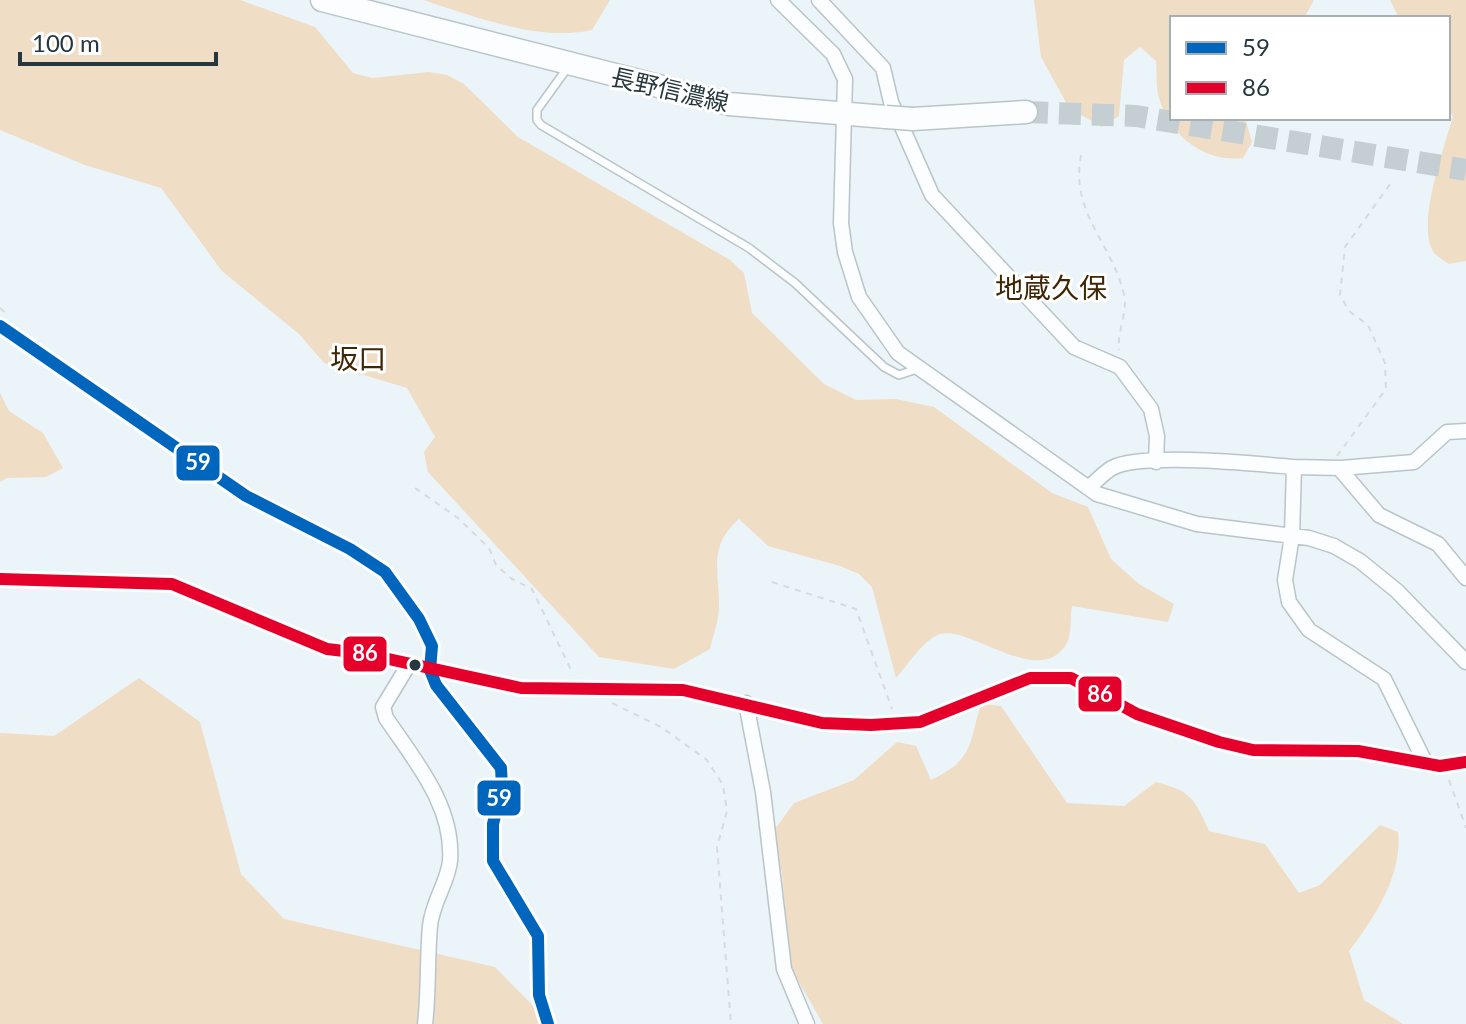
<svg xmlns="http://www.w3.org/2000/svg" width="1466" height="1024" viewBox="0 0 1466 1024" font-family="Lato,'Noto Sans JP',sans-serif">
<rect width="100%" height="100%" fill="#ebf4f8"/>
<path fill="#f0ddc5" d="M0 0H240L315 27 353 73 372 78 429 72 447 75 464 84 518 137 730 260 744 273 752 313 824 384 856 400 896 399 934 407 1052 493 1088 507 1111 559 1139 584 1174 604 1168 622 1072 606C1070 616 1072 634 1067 643 1040 690 971 625 940 634 924 639 907 666 896 678L872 587 859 574 840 566 768 546 739 519C708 546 719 569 719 606 719 620 713 635 710 649L674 669 599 657 428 472 424 452 435 437 407 388 324 363 299 334 222 271 161 188 85 165 0 130Z
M423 0H610L592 30C538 42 474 16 423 0Z
M1034 0H1314L1304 18H1172V118H1245L1252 142 1243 158C1205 163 1170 136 1159 98 1156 87 1157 73 1156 61L1140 47 1124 60 1119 116 1102 127 1069 108 1041 57Z
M1390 0H1466V261L1449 264C1445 261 1437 257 1434 253 1415 225 1445 146 1453 116L1448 109V18H1399Z
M0 349V393L9 411 43 433 63 468 46 477 7 478 0 482Z
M139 678 200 722 241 874 284 919 495 967 547 1020V1024H0V733L54 736Z
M981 704 1001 706 1067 803 1124 806 1156 782C1192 791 1195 800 1209 831L1265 844 1299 893 1320 885 1380 825 1398 832C1403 874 1374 919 1349 951L1364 1000 1403 1024H823L790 966 782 873 770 836 794 803 854 780 897 742 916 746 931 780C974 759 968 746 981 704Z"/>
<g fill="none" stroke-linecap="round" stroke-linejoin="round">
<path stroke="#c4ced3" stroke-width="22" stroke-dasharray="22 11" stroke-linecap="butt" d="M1026 112 1136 116 1466 170"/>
<g stroke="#b9c5c9" stroke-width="10">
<path id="lane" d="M568 67 537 110V120L541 125 749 248 795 283 884 367 899 375 917 369"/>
</g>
<g stroke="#b9c5c9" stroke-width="17">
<path id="street" d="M778 0 833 54 845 79 841 223 845 252 859 297 898 353 1097 494 1197 524 1309 538 1334 546 1360 561 1397 591 1466 662
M819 0 883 68 891 102 932 195 1074 347 1120 367 1151 409 1157 436 1156 462
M0 326 246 496 350 549 385 572 419 619 432 646 430 670 436 685 501 768 502 786 493 824V861L538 936 539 995 548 1024
M1339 468 1379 515 1438 544 1466 578
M1088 488C1096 482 1103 473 1112 468 1142 452 1257 464 1294 467
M0 579 172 584 327 649 361 653 521 688 683 690 822 723 871 725 920 722 1030 678H1071L1137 714 1219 742 1253 750 1358 751 1440 766 1466 762
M409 664 383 707 386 718C415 761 454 806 450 861 448 882 432 903 430 926 427 958 429 991 425 1024
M746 703 763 792 784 969 807 1024
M1426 764 1384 679 1309 630 1289 602 1285 580 1292 536 1294 467 1341 468 1414 462 1447 432 1466 431"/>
</g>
<g stroke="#b9c5c9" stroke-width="25">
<path id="primary" d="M322 0 729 104 886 117
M913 119 1026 112"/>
</g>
<path stroke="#d8dbdd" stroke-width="2" stroke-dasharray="6 6" stroke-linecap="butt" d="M1081 155C1070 214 1112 242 1124 295 1128 311 1117 332 1119 350
M0 308 7 314
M1337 456 1386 389 1385 363 1368 325 1349 311 1340 295 1345 247 1393 180
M415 488 458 518 489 548 496 565 512 579 532 589 573 674
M772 582 856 609 892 709
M612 703 661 727 707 760 723 785 727 811 717 847 731 1024
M1449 780 1466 828"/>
<use href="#lane" stroke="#fcfdfe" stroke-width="7"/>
<use href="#street" stroke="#fcfdfe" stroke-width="14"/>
<use href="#primary" stroke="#fcfdfe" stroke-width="22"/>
<g stroke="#b9c5c9" stroke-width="25" stroke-linecap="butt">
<path id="primary-bridge" d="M886 117 913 119"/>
</g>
<use href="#primary-bridge" stroke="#fcfdfe" stroke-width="22"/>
<g stroke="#fff" stroke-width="18">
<path id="bus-1" d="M0 326 246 496 350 549 385 572 419 619 432 646 430 670 436 685 501 768 502 786 493 824V861L538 936 539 995 548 1024"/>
</g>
<g stroke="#fff" stroke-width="18">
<path id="bus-2" d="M0 579 172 584 327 649 361 653 521 688 683 690 822 723 871 725 920 722 1030 678H1071L1137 714 1219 742 1253 750 1358 751 1440 766 1466 762"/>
</g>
<use href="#bus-1" stroke="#0065bd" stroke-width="12"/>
<use href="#bus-2" stroke="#e4002b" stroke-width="12"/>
</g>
<circle fill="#26383e" stroke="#fff" stroke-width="3" cx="415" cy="665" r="7"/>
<g text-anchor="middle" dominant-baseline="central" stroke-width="6" stroke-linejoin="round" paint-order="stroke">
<g font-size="24" fill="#26383e" stroke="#fff">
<text transform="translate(670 89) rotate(13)">長野信濃線</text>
</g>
<g font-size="28" fill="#3f2604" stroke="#fff">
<text x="1051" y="287">地蔵久保</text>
<text x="358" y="358">坂口</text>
</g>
</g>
<g stroke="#fff" stroke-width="3">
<rect x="175" y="444" width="46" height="38" rx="8" fill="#0065bd"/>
<rect x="342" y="635" width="46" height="38" rx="8" fill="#e4002b"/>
<rect x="1077" y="675" width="46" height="38" rx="8" fill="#e4002b"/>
<rect x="476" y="779" width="46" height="38" rx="8" fill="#0065bd"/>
</g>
<g font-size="22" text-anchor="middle" font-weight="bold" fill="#fff">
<text x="198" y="470">59</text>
<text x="365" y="661">86</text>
<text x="1100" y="702">86</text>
<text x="499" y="806">59</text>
</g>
<rect x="1170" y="16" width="280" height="104" fill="#ffffff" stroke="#a8afb2" stroke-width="2"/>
<rect x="1186" y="42" width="40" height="12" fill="#0065bd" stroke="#a8afb2" stroke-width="2"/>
<text x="1242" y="56" font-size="24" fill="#26383e">59</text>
<rect x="1186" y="82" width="40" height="12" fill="#e4002b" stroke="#a8afb2" stroke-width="2"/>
<text x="1242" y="96" font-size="24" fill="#26383e">86</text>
<path d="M20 52v12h196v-12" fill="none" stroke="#26383e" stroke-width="4"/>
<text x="32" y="52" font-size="24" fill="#26383e" stroke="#ffffff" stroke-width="6" paint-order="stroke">100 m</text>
</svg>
